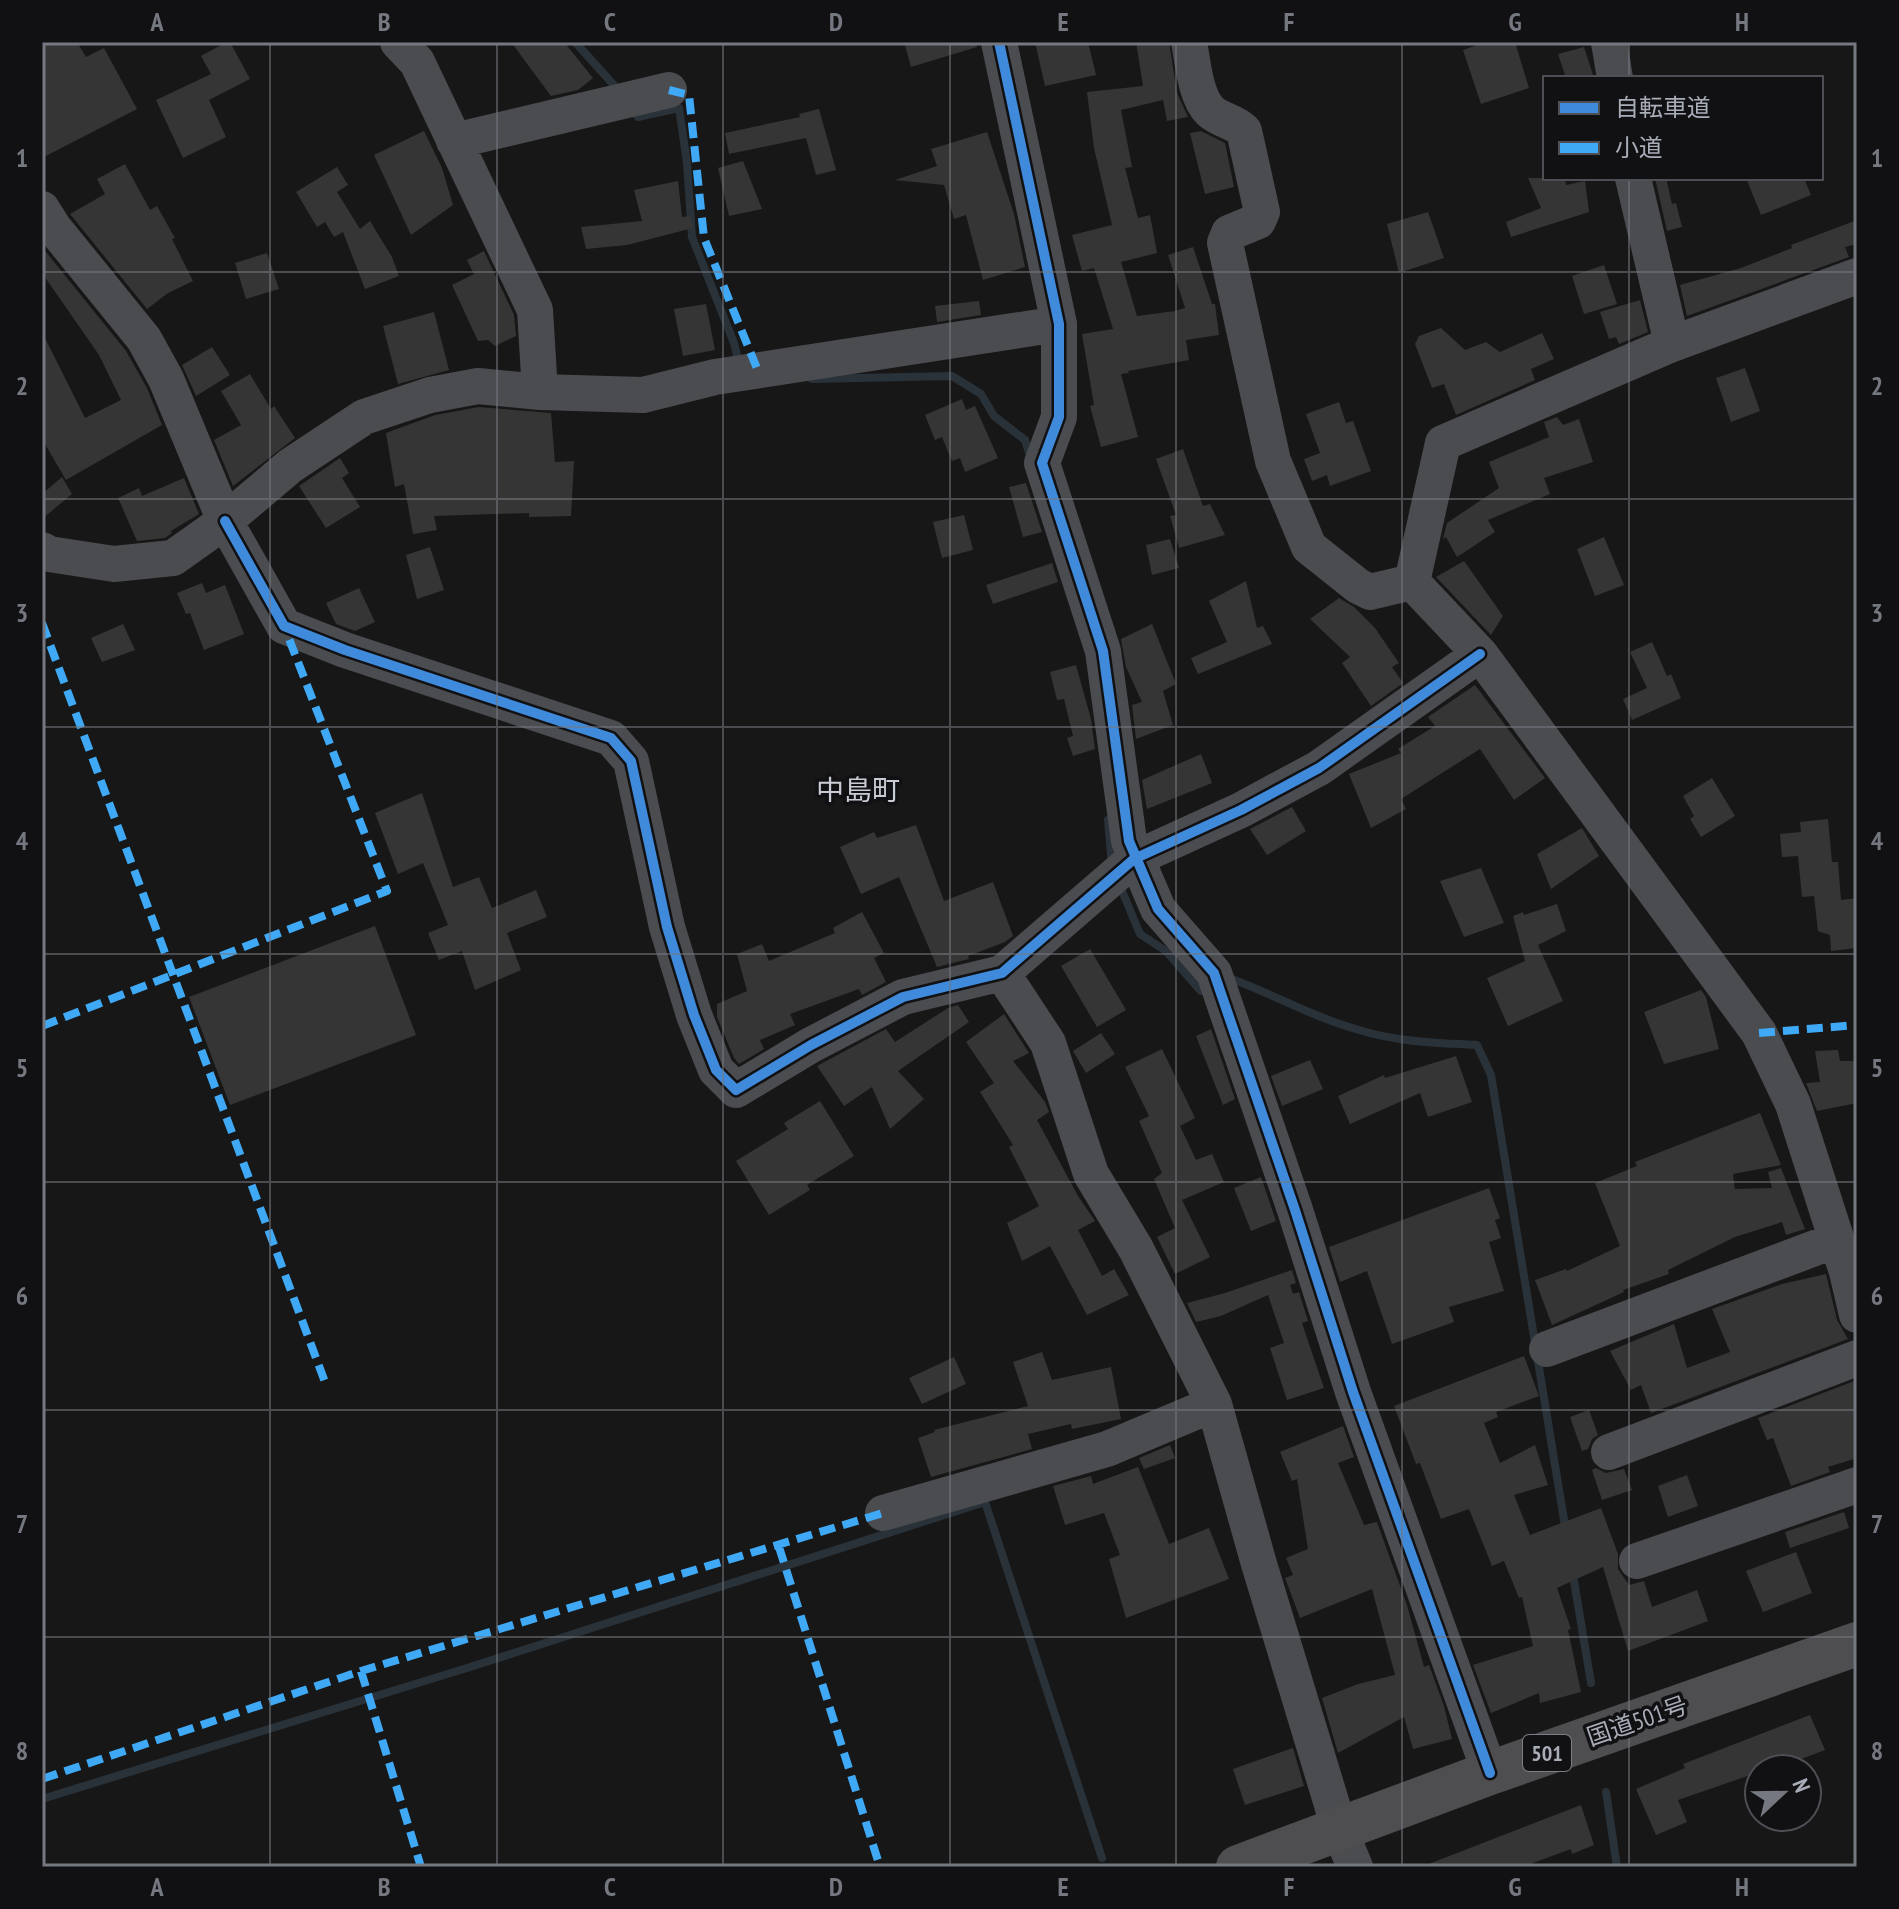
<svg xmlns="http://www.w3.org/2000/svg" width="1899" height="1909" viewBox="0 0 1899 1909" font-family="'PT Sans Narrow','Noto Sans JP',sans-serif">
<rect width="100%" height="100%" fill="#171717"/>
<g fill="none" stroke-linecap="round" stroke-linejoin="round">
<path stroke="#2a3239" stroke-width="8" d="M575 42 621 93
M631 108 638 117 679 108 687 163 692 237 734 343 739 364
M812 379 952 376 981 394 994 416 1025 440 1031 459
M1108 820 1112 866
M1120 886 1140 934 1166 951 1201 991 1211 987
M1227 981 1232 979C1275 995 1315 1018 1359 1030 1398 1042 1437 1043 1477 1045L1491 1075 1566 1532
M1572 1569 1591 1683
M1606 1792 1617 1867
M42 1799 467 1668 985 1502 1102 1858"/>
</g>
<path fill="#353536" d="M42 42H77L86 57 104 48 137 109 42 158Z
M227 42H230L250 79 209 100 226 137 183 158 156 100 211 74 201 56Z
M511 42H564L593 78 578 90 551 96Z
M904 42H976L977 47 911 67Z
M1035 42H1088L1096 75 1045 86Z
M1136 42H1169L1177 93 1188 117 1167 121 1163 100 1121 110 1132 167 1125 168 1138 218 1150 215 1157 253 1121 262 1137 316 1175 311 1185 308 1168 255 1193 247 1212 304H1215L1219 335 1186 340 1189 360 1128 371 1129 373 1121 374 1138 437 1101 447 1090 406 1094 405 1082 334 1113 329 1094 268 1082 271 1072 235 1112 225 1094 148 1087 92 1143 86Z
M1486 42H1515L1529 88 1481 104 1463 50Z
M1584 47 1594 78H1566L1558 54Z
M819 109 836 170 816 175 806 138 729 154 725 133 800 117 799 114Z
M424 131 442 168 453 205 411 235 374 155Z
M1201 131 1225 143 1234 187 1205 194 1190 133Z
M987 132 1014 214 1025 267 983 280 966 215 954 219 944 185 895 180 937 166 931 149Z
M743 161 762 209 729 216 718 168Z
M125 164 150 210 157 206 175 238 172 239 193 281 168 293 147 309 70 214 105 194 97 179Z
M337 167 348 185 337 192 360 229 370 221 392 257 399 276 365 289 343 232 334 237 325 222 317 227 296 192Z
M1528 178H1565L1566 185 1585 181 1589 212 1511 237 1506 222 1541 208Z
M1655 178H1666L1672 204 1676 203 1682 227 1667 231Z
M1746 178H1804L1811 195 1761 215Z
M678 181 682 217 691 216 693 228 627 245 586 249 581 227 642 221 634 190Z
M1428 212 1444 258 1399 273 1387 224Z
M1857 220V244L1845 247 1849 257 1687 316 1680 285 1741 268 1792 248 1791 245Z
M42 247 126 351 147 388 162 425 66 480 42 439V332L85 418 121 400 99 355 42 273Z
M484 251 514 315 516 336 495 346 488 340 478 341 452 285 474 274 467 260Z
M267 253 279 289 246 299 235 263Z
M1604 265 1617 304 1584 314 1572 276Z
M1640 300 1648 332 1619 344 1616 337 1609 339 1600 312Z
M979 301 981 315 937 322 935 306Z
M706 304 715 350 683 356 674 309Z
M434 312 449 370 398 384 383 326Z
M1441 328 1465 350 1486 342 1500 352 1542 333 1554 359 1531 369 1535 380 1456 415 1444 384 1432 388 1415 344 1419 336Z
M212 347 230 375 196 396 182 365Z
M1745 368 1760 411 1731 422 1716 378Z
M250 374 271 409 274 406 295 438 233 486 214 440 241 425 221 391Z
M962 399 966 410 975 406 998 458 965 472 960 458 952 461 942 437 935 440 925 415Z
M1339 402 1346 423 1353 421 1371 471 1330 486 1327 475 1312 481 1304 459 1320 453 1306 414Z
M479 407 551 413 555 462 574 461 571 516 529 517V513L434 516 437 530 413 534 404 484 395 487 386 433 435 415Z
M1557 417 1563 425 1579 419 1593 462 1544 478 1550 494 1488 520 1495 532 1457 557 1446 537 1443 539 1447 523 1499 488 1489 462 1549 437 1544 422Z
M1183 449 1203 506 1210 504 1225 535 1179 548 1170 516 1176 515 1156 459Z
M340 458 349 473 342 478 360 507 326 528 299 486Z
M62 477 72 494 42 519V494Z
M184 478 199 514 171 531 172 533 165 538 137 541 118 498 139 488 142 496Z
M1026 483 1042 532 1023 537 1009 487Z
M964 515 973 550 942 558 933 522Z
M1604 537 1624 585 1595 596 1577 549Z
M1170 539 1179 568 1152 575 1146 545Z
M430 547 444 590 417 599 406 555Z
M1464 561 1503 616 1491 635 1436 577Z
M1052 563 1058 582 993 604 986 585Z
M1246 581 1257 628 1263 626 1272 644 1198 674 1191 658 1227 642 1209 601Z
M202 583 206 593 225 585 244 634 204 650 190 613 186 614 177 593Z
M359 588 375 622 355 631 336 624 326 603Z
M1339 598 1354 607 1375 628 1399 663 1392 667 1403 683 1371 706 1342 663 1350 657 1310 619Z
M123 624 135 650 102 662 91 638Z
M1152 624 1176 684 1163 691 1173 725 1136 739 1132 705 1142 702 1126 667 1121 639Z
M1652 642 1667 676 1671 674 1681 698 1632 720 1623 699 1647 688 1630 652Z
M1076 665 1091 719 1095 749 1073 756 1067 738 1073 736 1064 699 1057 700 1050 672Z
M1475 685 1545 778 1514 800 1480 749 1401 799 1406 809 1371 828 1349 774 1401 753 1398 749 1435 726 1428 717Z
M1201 754 1212 783 1147 809 1142 780Z
M1712 778 1735 816 1701 837 1690 819 1694 816 1683 796Z
M422 793 453 887 479 877 492 908 536 890 547 917 507 933 521 970 475 990 462 951 439 960 428 933 448 925 423 863 398 874 375 813Z
M1292 807 1306 831 1267 855 1250 829Z
M1828 819 1832 862H1838L1841 900 1857 898V948L1831 951 1830 935 1818 931 1814 896 1802 897 1798 856 1782 857 1780 834 1801 832 1800 822Z
M916 825 944 901 993 882 1013 936 1005 942 968 956 969 959 937 967 899 877 861 894 840 847 874 832 877 838Z
M1582 828 1599 856 1551 889 1537 854Z
M1481 868 1504 923 1464 937 1440 881Z
M1557 904 1566 931 1538 945 1563 1001 1508 1026 1487 978 1525 961 1513 916 1523 912 1524 915Z
M862 912 884 953 874 958 886 982 862 995 859 989 790 1014 795 1025 760 1040 764 1049 739 1064 734 1058 717 1017V1004L747 991 737 954 762 944 769 961 835 933 833 928Z
M375 926 416 1035 230 1105 189 997Z
M1090 949 1126 1010 1097 1027 1061 966Z
M1701 990 1706 997 1719 1049 1664 1064 1644 1012Z
M958 1005 969 1022 898 1071 924 1099 890 1129 872 1087 844 1106 817 1066 886 1029 895 1042 948 1008Z
M1004 1014 1029 1053 1013 1061 1045 1102 1049 1112 1037 1120 1078 1196 1095 1221 1078 1230 1102 1276 1114 1269 1129 1295 1087 1315 1050 1246 1022 1261 1007 1223 1039 1206 1009 1147 1013 1145 980 1092 994 1083 966 1042Z
M1211 1029 1235 1099 1223 1105 1196 1036Z
M1101 1033 1115 1054 1086 1073 1073 1051Z
M1162 1049 1195 1118 1180 1126 1196 1160 1212 1154 1224 1182 1182 1200 1210 1257 1175 1274 1157 1237 1175 1228 1154 1179 1162 1173 1139 1121 1149 1116 1125 1067Z
M1838 1050 1840 1061H1857V1103L1817 1111 1806 1083 1820 1082 1815 1051Z
M1456 1056 1472 1102 1428 1117 1420 1093 1350 1124 1338 1096 1384 1075 1385 1078Z
M1310 1060 1323 1089 1282 1106 1271 1076Z
M820 1101 854 1156 807 1185 810 1190 769 1215 736 1161 788 1129 784 1123Z
M1760 1113 1781 1165 1733 1174 1735 1189 1772 1188 1768 1172 1781 1168 1805 1229 1786 1235 1782 1222 1735 1237 1668 1270 1669 1274 1623 1290 1624 1292 1552 1325 1535 1280 1566 1269 1567 1271 1620 1246 1595 1183 1637 1166 1635 1162Z
M1261 1177 1276 1221 1251 1231 1234 1188Z
M1489 1188 1500 1218 1495 1220 1501 1238 1489 1242 1504 1291 1449 1307 1454 1322 1392 1344 1367 1271 1340 1282 1329 1247Z
M1292 1270 1296 1283 1290 1285 1293 1294 1299 1292 1308 1321 1302 1323 1324 1388 1287 1400 1270 1348 1284 1343 1268 1295 1221 1316 1196 1322 1187 1303 1225 1293Z
M1826 1274 1837 1320 1848 1339 1651 1413 1641 1385 1631 1390 1610 1351 1674 1324 1687 1368 1730 1352 1712 1309 1782 1284Z
M1042 1352 1052 1380 1111 1367 1121 1419 1072 1429 1071 1424 1028 1434 1032 1449 931 1477 918 1438 935 1432 934 1430 1028 1406 1013 1362Z
M1524 1356 1539 1396 1496 1412 1498 1417 1484 1423 1500 1463 1535 1445 1548 1485 1514 1495 1530 1535 1601 1508 1618 1554V1569L1629 1585 1644 1581 1652 1607 1697 1590 1708 1621 1628 1651 1603 1567 1557 1588 1571 1629 1568 1630 1581 1692 1540 1703 1539 1693 1491 1713 1473 1665 1533 1646 1522 1597 1519 1598 1504 1561 1492 1566 1469 1509 1441 1519 1420 1463 1416 1464 1394 1406Z
M954 1357 966 1384 922 1404 909 1378Z
M1857 1380V1458L1828 1467 1830 1472 1791 1486 1773 1438 1767 1440 1758 1418Z
M1589 1410 1598 1435 1592 1439 1588 1449 1582 1451 1570 1417Z
M1343 1426 1354 1457 1338 1463 1364 1525 1377 1522 1407 1605 1424 1667 1429 1665 1444 1706 1452 1739 1413 1749 1404 1717 1338 1753 1322 1698 1358 1684 1395 1675 1372 1589 1300 1618 1285 1578 1293 1575 1286 1558 1308 1549 1297 1479 1292 1481 1280 1452Z
M1170 1445 1175 1458 1144 1469 1139 1458Z
M1138 1467 1169 1544 1209 1528 1229 1579 1126 1618 1109 1559 1120 1555 1104 1513 1065 1525 1053 1486 1091 1476 1093 1484Z
M1596 1468 1606 1473 1624 1469 1632 1490 1602 1500 1592 1470Z
M1687 1475 1698 1506 1668 1517 1658 1486Z
M1844 1512 1849 1528 1790 1548 1785 1532Z
M1796 1552 1812 1593 1763 1612 1746 1571Z
M1810 1715 1825 1750 1775 1769H1759V1772L1678 1800 1687 1822 1656 1835 1636 1789 1685 1768 1683 1764Z
M1293 1748 1304 1786 1245 1805 1233 1769Z
M1581 1805 1594 1845 1572 1854 1571 1849 1522 1867H1421Z"/>
<g fill="none" stroke-linecap="round" stroke-linejoin="round">
<path stroke="#4b4c50" stroke-width="36" d="M398 42 417 62 535 310 540 392
M999 42 1059 324V417L1042 463 1103 651 1129 841 1158 909 1214 973 1295 1210 1353 1392 1490 1773
M1189 42C1193 62 1195 96 1210 111 1219 120 1234 121 1244 131L1262 212 1258 221 1229 233 1225 243 1273 461 1309 547 1358 586 1370 592 1412 582
M1609 42 1615 78
M454 141 669 90
M1633 178 1672 344
M42 209 54 228 144 339 166 379 225 521 284 626 345 650 611 738 631 761 667 927 694 1015 716 1070 736 1090 811 1045 903 997 1002 973 1134 859 1241 810 1319 768 1480 654
M42 550 49 554 114 564 173 558 225 521 290 466 364 417 430 395 478 386 540 392 643 395 715 377 1059 324
M1412 582 1480 654 1759 1033 1793 1104 1847 1272 1857 1315
M1412 582 1443 443 1672 344 1857 276
M1002 973 1048 1043 1091 1174 1136 1249 1214 1404 1259 1564 1340 1831 1355 1867
M1547 1349 1836 1240
M1609 1452 1857 1358
M883 1513 1107 1449 1214 1404
M1637 1561 1857 1485"/>
<path stroke="#4e4e51" stroke-width="44" d="M1238 1867 1490 1773 1857 1644"/>
<path stroke="#3fa9f5" stroke-width="8" stroke-dasharray="16 8" stroke-linecap="butt" d="M669 90 689 95 704 238 758 371
M42 623 325 1382
M42 1026 387 891 284 626
M1759 1033 1857 1025
M779 1547 880 1867
M361 1671 421 1867
M42 1779 361 1671 883 1513"/>
<g stroke="#111113" stroke-width="15">
<path id="cycleway" d="M999 42 1059 324V417L1042 463 1103 651 1129 841 1158 909 1214 973 1295 1210 1353 1392 1490 1773
M225 521 284 626 345 650 611 738 631 761 667 927 694 1015 716 1070 736 1090 811 1045 903 997 1002 973 1134 859 1241 810 1319 768 1480 654"/>
</g>
<use href="#cycleway" stroke="#408adc" stroke-width="10"/>
</g>
<path fill="none" stroke="#757880" stroke-width="2" stroke-opacity="0.55" d="M270 42V1867M497 42V1867M723 42V1867M950 42V1867M1176 42V1867M1402 42V1867M1629 42V78M1629 178V1867M42 272H1857M42 499H1857M42 727H1857M42 954H1857M42 1182H1857M42 1410H1857M42 1637H1857"/>
<g text-anchor="middle" dominant-baseline="central" stroke-width="7" stroke-linejoin="round" paint-order="stroke">
<rect fill="#111113" stroke="#7b7e86" stroke-width="2" x="1523" y="1735" width="48" height="36" rx="6"/>
<g font-size="22" font-weight="bold" fill="#a8adb8">
<text x="1547" y="1753">501</text>
</g>
<g font-size="24" fill="#a8adb8" stroke="#111113">
<text transform="translate(1637 1721) rotate(-19)">国道501号</text>
</g>
<g font-size="28" fill="#c9ccd4" stroke="#111113">
<text x="858" y="789">中島町</text>
</g>
</g>
<rect width="1899" height="1909" fill="none" stroke="#111113" stroke-width="88"/>
<rect x="1543" y="76" width="280" height="104" fill="#111113" stroke="#4d4f55" stroke-width="2"/>
<rect x="1559" y="102" width="40" height="12" fill="#408adc" stroke="#4d4f55" stroke-width="2"/>
<text x="1615" y="116" font-size="24" fill="#a8adb8">自転車道</text>
<rect x="1559" y="142" width="40" height="12" fill="#3fa9f5" stroke="#4d4f55" stroke-width="2"/>
<text x="1615" y="156" font-size="24" fill="#a8adb8">小道</text>
<g transform="translate(1783 1793) rotate(68)"><circle r="38" fill="#111113" stroke="#4d4f55" stroke-width="2"/>
<path d="M0-6L14 30L0 20L-14 30Z" fill="#757880"/>
<text y="-12" font-size="22" font-weight="bold" text-anchor="middle" fill="#a8adb8">N</text>
</g>
<rect x="44" y="44" width="1811" height="1821" fill="none" stroke="#757880" stroke-width="3"/>
<g font-size="26" text-anchor="middle" font-weight="bold" fill="#757880">
<text x="157" y="31">A</text>
<text x="384" y="31">B</text>
<text x="610" y="31">C</text>
<text x="836" y="31">D</text>
<text x="1063" y="31">E</text>
<text x="1289" y="31">F</text>
<text x="1515" y="31">G</text>
<text x="1742" y="31">H</text>
<text x="22" y="167">1</text>
<text x="1877" y="167">1</text>
<text x="22" y="395">2</text>
<text x="1877" y="395">2</text>
<text x="22" y="622">3</text>
<text x="1877" y="622">3</text>
<text x="22" y="850">4</text>
<text x="1877" y="850">4</text>
<text x="22" y="1077">5</text>
<text x="1877" y="1077">5</text>
<text x="22" y="1305">6</text>
<text x="1877" y="1305">6</text>
<text x="22" y="1533">7</text>
<text x="1877" y="1533">7</text>
<text x="22" y="1760">8</text>
<text x="1877" y="1760">8</text>
<text x="157" y="1896">A</text>
<text x="384" y="1896">B</text>
<text x="610" y="1896">C</text>
<text x="836" y="1896">D</text>
<text x="1063" y="1896">E</text>
<text x="1289" y="1896">F</text>
<text x="1515" y="1896">G</text>
<text x="1742" y="1896">H</text>
</g>
</svg>
